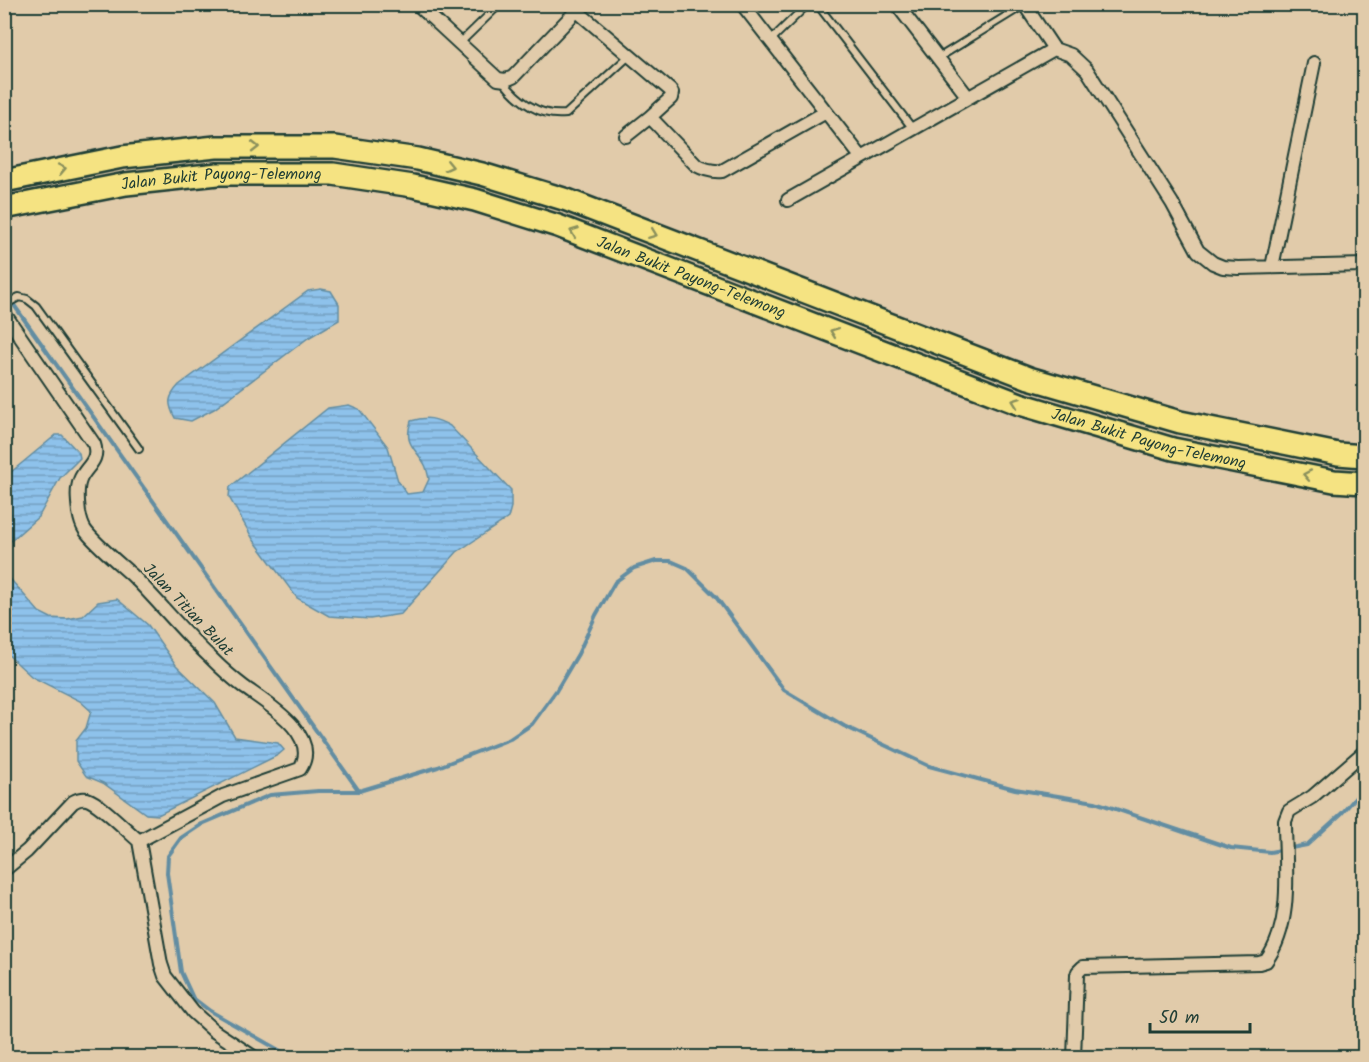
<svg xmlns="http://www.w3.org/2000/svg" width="1369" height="1062" viewBox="0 0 1369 1062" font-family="Kalam,sans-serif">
<defs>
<pattern id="water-rules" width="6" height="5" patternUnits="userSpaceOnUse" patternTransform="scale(1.5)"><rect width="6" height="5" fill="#8ec2eb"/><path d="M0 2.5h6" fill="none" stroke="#739fbf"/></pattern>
</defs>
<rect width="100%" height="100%" fill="#e1cbaa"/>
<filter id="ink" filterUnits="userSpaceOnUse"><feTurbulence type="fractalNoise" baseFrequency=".0167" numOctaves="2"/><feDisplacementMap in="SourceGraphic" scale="12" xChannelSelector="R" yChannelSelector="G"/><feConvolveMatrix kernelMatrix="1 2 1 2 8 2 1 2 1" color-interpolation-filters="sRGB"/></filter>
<g filter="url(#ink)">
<path fill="url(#water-rules)" stroke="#628da2" stroke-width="1.5" d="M321 289 331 291 339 304V320L308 338 214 409 191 421 175 418C167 403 168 397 179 385L308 291Z
M349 405 359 409 388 447 398 481 407 494 423 492 429 479C428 475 427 469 425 465 416 448 403 445 411 421 427 416 436 418 450 426L511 490V507L508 518 457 552 401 614 370 619 329 616 297 598 253 539 229 497 230 487 328 408Z
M56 435H62L79 453 80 458 60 478 39 516 5 546V477Z
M5 573 39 612 51 618 67 619 83 616 98 602 117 599 148 625 176 665 215 703 235 737 278 743 284 750 278 755 158 815 146 814 103 783 86 776 76 761V741L86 728 91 711 80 701 32 677 5 652Z"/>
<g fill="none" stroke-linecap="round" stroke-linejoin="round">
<path stroke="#628da2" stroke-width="4" d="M4 291 359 791
M293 1058 210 1011 193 998 181 972 167 873 168 856 181 838 202 824 270 795 318 791H359L438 767 510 739 532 724 556 691 578 654 596 615 615 582 634 568 656 561H671L687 568 716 597 784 690 844 726 929 766 1015 789 1095 802 1231 848 1270 852 1307 845 1342 813 1364 788"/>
<g stroke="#1f3d34" stroke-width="10">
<path id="lane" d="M817 4 913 129
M770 41 808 4
M460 43 500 4
M938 58 1024 5
M502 80C518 101 539 117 566 114L630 55
M4 305 19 297 27 299 36 306 139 449"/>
</g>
<g stroke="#1f3d34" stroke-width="16">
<path id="street" d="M417 4 498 79 506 80 513 77 582 5
M742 4 862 158
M900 4 901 10 968 97
M1024 4 1054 49 1071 55 1087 70 1172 203 1198 251 1213 263 1223 267 1238 268 1364 265
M577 11 670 90 672 93 671 98 650 117 696 165C705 170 712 172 722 171L826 112
M626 136 650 117
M788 200 1054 49
M1272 267 1314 63
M4 313 94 444C100 461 85 467 80 480 76 490 78 503 79 512 80 518 81 524 85 530 94 543 121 565 134 577 160 603 183 632 210 657 220 667 232 678 244 687 266 703 322 735 300 769L223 796 139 841
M4 870 27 851 73 802C78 799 81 798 87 799 100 803 127 831 139 841L161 964 165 976 193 1012 214 1031 255 1058
M1074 1058 1077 975 1078 972 1083 967 1259 963 1266 961C1294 922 1285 865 1285 821L1289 811 1312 797 1364 752"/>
</g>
<g stroke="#1f3d34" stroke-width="26">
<g id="highway">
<path d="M4 181 122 157 216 147H335L418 159 482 174 567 200 1029 378 1180 422 1338 454 1364 456"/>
<path id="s1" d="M4 208 126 184 218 174H333L413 186 475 200 558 226 1020 404 1173 449 1334 481 1364 483"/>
</g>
</g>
<use href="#lane" stroke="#e1cbaa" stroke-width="6"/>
<use href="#street" stroke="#e1cbaa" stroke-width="12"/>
<use href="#highway" stroke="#f5e382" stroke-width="21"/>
</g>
<defs><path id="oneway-chevron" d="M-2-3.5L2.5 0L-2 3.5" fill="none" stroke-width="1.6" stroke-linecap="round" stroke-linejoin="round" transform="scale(1.5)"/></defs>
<g stroke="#8a905b">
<use href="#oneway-chevron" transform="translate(255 147)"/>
<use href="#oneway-chevron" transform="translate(449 166) rotate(13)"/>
<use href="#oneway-chevron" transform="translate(62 169) rotate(-11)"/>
<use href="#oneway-chevron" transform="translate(574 232) rotate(-159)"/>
<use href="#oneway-chevron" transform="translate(653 234) rotate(21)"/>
<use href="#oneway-chevron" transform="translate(834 332) rotate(-159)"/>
<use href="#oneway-chevron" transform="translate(1016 402) rotate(-160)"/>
<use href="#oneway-chevron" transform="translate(1307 475) rotate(-169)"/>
</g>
</g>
<g text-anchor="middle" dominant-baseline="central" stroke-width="5" stroke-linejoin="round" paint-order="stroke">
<g font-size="16" fill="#1f3d34" stroke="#e1cbaa">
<text stroke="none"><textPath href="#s1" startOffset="220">Jalan Bukit Payong-Telemong</textPath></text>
<text stroke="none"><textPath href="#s1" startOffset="706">Jalan Bukit Payong-Telemong</textPath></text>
<text stroke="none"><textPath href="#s1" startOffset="1192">Jalan Bukit Payong-Telemong</textPath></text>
<text transform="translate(188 610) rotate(46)">Jalan Titian Bulat</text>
</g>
</g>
<rect width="1369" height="1062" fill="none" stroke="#e1cbaa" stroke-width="24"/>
<rect x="12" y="12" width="1345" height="1038" fill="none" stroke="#1f3d34" stroke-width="2" filter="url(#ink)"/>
<path d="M1150 1023v9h100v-9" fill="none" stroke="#1f3d34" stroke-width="3"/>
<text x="1159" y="1023" font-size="18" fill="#1f3d34" stroke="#e1cbaa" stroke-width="4.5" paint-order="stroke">50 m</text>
</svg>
